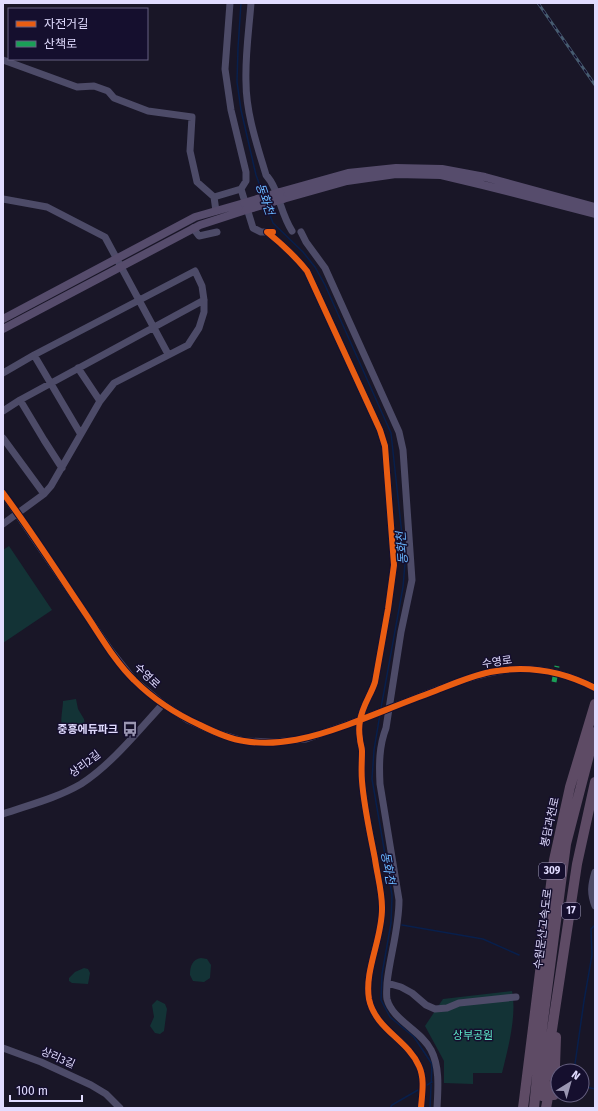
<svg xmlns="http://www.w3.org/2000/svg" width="598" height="1111" viewBox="0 0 598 1111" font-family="'Fira Sans','Noto Sans KR',sans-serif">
<rect width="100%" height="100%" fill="#191627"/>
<path fill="#133336" d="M9 546 52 610 3 643V550Z
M76 699 78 709 84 719 85 725C81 733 67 737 62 726 60 722 63 707 63 701Z
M201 958 207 959 211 965 210 978 204 982 193 981 190 975C190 967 192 959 201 958Z
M84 968 88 969 90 973 88 984 72 983 69 981V978L75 972Z
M512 991C517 1015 508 1049 502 1073H473V1084L444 1083V1061L425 1026 443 999Z
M157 1000 165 1004 167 1009 164 1031 160 1034 155 1033 150 1026 154 1017 152 1005Z"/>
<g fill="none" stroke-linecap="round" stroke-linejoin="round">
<path stroke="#081f4c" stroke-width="1.5" d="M241 3 238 48 237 82 241 110 256 175 263 194
M267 207 273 223 303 252 315 267 325 285 391 433 405 563 403 587 381 708
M380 714 374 750 372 779 392 895 391 923 382 974 381 1000 390 1017 414 1037 432 1064 430 1108
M402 925 483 939 519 955
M574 1071 584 1001 592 955 591 929 595 925
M427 1085 432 1082
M582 1086 595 1089
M390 1108 392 1105 418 1090"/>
<path stroke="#4d4b68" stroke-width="7" d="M230 3 225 69 231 110 246 172V181L241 189 253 228 261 232H267
M251 3C249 29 245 56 246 82 246 113 257 145 266 175 279 189 280 213 292 231
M3 60 77 87 94 86 108 91 114 98 148 111 192 117 190 151 197 182 214 197 216 211
M214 197 241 189
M3 199 47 207 105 237 168 354
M193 228 199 236 217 232
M273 232H267C282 244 295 256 307 271L380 430 385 446 394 565 388 609 375 682C371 695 362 706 360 721 359 726 359 733 360 739 360 743 362 747 362 751 362 761 361 771 362 781 364 807 370 833 375 859 377 874 382 891 382 907 383 937 364 970 369 999 375 1029 408 1040 419 1066 425 1079 422 1094 421 1108
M301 232 306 242 325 268 399 432 403 450 412 580 401 632 386 728C379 746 379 765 380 784L399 900C399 929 390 955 387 983L401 987 412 993 426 1005 435 1009 447 1008 459 1003 516 997
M34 355 80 433
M78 368 100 401
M3 373 34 355 195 271 202 286 204 300V312L199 328 188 345 114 383 100 401 51 486 44 494 3 524
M20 400 44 440 62 468
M3 411 20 400 204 300
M3 438 44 494
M3 493 111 651 134 680 163 704 188 720 217 733 244 741 274 742 306 739 354 722
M403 703C473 676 523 650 595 688
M3 814C29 805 57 798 81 784 112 764 138 731 163 704
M595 872C591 885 590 893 595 906
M387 983C387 988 386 994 387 999 392 1020 422 1031 431 1050 440 1067 438 1089 437 1108
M3 1048 41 1062 91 1085 106 1094 120 1108"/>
<path stroke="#564c6c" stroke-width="8" d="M280 192 348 173 396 168 442 169 485 177 595 207
M283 199 347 181 396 174 441 175 483 185 595 214
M3 319 195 217 244 203
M3 329 200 225 246 210"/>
<path stroke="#5e4b65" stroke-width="10" d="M554 1095 556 1037
M542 1096 577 864 595 782
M523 1108 554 860 570 787 595 704
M534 1108 541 1036 566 844 595 732
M546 1108 550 1086"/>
<g stroke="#465b70" stroke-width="3">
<path id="rail" d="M538 3 595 85"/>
</g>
<use href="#rail" stroke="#150f2e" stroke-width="1.5" stroke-dasharray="4.5" stroke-linecap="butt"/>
<path stroke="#4d4b68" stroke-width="7" d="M354 722 403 703"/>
<path stroke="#564c6c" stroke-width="8" d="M244 203 280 192
M246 210 283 199"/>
<path stroke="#1a9f57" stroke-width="5" stroke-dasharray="10 5" stroke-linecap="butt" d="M554 682 557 666"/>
<g stroke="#150f2e" stroke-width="8">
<path id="cycleway" d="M273 232H267C282 244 295 256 307 271L380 430 385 446 394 565 388 609 375 682C371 695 362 706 360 721 359 726 359 733 360 739 360 743 362 747 362 751 362 761 361 771 362 781 364 807 370 833 375 859 377 874 382 891 382 907 383 937 364 970 369 999 375 1029 408 1040 419 1066 425 1079 422 1094 421 1108
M3 493C32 532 58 573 85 613 100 635 115 662 134 680 153 699 176 714 200 725 214 732 229 739 244 741 279 747 314 737 347 725 376 714 405 702 435 691 453 684 471 676 490 672 526 665 562 671 595 688"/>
</g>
<use href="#cycleway" stroke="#e95d12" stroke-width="6"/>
</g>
<defs>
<g id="bus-bare" transform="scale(1.2)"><path d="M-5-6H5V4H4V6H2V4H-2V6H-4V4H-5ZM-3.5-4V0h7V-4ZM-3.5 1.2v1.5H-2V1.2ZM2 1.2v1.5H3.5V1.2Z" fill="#9b97b3" stroke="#150f2e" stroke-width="2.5" paint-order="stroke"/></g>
</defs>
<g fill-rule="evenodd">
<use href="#bus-bare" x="130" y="729"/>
</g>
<g text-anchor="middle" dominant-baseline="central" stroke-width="3" stroke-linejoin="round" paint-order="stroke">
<g fill="#150f2e" stroke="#a49ec0" stroke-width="1">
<rect x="539" y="863" width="26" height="16" rx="3"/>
<rect x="562" y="903" width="18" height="16" rx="3"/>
</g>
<g font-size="10" font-weight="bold" fill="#e1dcff">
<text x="552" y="871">309</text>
<text x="571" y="911">17</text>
</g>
<g font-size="11" fill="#e1dcff" stroke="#150f2e">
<text transform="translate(497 662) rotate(-9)">수영로</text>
<text transform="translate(147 676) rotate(44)">수영로</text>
<text transform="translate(85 764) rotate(-37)">상리2길</text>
<text transform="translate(550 822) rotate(-77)">봉담과천로</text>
<text transform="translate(543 929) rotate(-83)">수원문산고속도로</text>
<text transform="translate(58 1058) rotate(24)">상리3길</text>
</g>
<g font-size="11" font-weight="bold" fill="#e1dcff" stroke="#150f2e" text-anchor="end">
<text x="118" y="729">중흥에듀파크</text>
</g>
<g font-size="11" fill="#5deac9" stroke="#150f2e">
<text x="473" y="1035">상부공원</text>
</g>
<g font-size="12" font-style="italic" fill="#6ab7ff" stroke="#150f2e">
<text transform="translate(265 199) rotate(71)">동화천</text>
<text transform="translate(402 548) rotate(-94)">동화천</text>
<text transform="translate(388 868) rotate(80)">동화천</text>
</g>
</g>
<rect width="598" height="1111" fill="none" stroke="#e1dcff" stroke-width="8"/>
<rect x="8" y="8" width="140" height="52" fill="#150f2e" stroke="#676182"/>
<rect x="16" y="21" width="20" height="6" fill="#e95d12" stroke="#676182"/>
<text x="44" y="28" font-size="12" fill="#e1dcff">자전거길</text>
<rect x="16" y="41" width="20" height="6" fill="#1a9f57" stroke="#676182"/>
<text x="44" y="48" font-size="12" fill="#e1dcff">산책로</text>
<g transform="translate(570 1083) rotate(37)"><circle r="19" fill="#150f2e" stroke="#676182"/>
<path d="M0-3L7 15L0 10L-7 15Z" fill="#9b97b3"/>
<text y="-6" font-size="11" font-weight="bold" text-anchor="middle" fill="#e1dcff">N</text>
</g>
<path d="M10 1095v6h72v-6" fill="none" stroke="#e1dcff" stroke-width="2"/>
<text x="16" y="1095" font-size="12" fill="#e1dcff" stroke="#150f2e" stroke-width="3" paint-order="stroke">100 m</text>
</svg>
